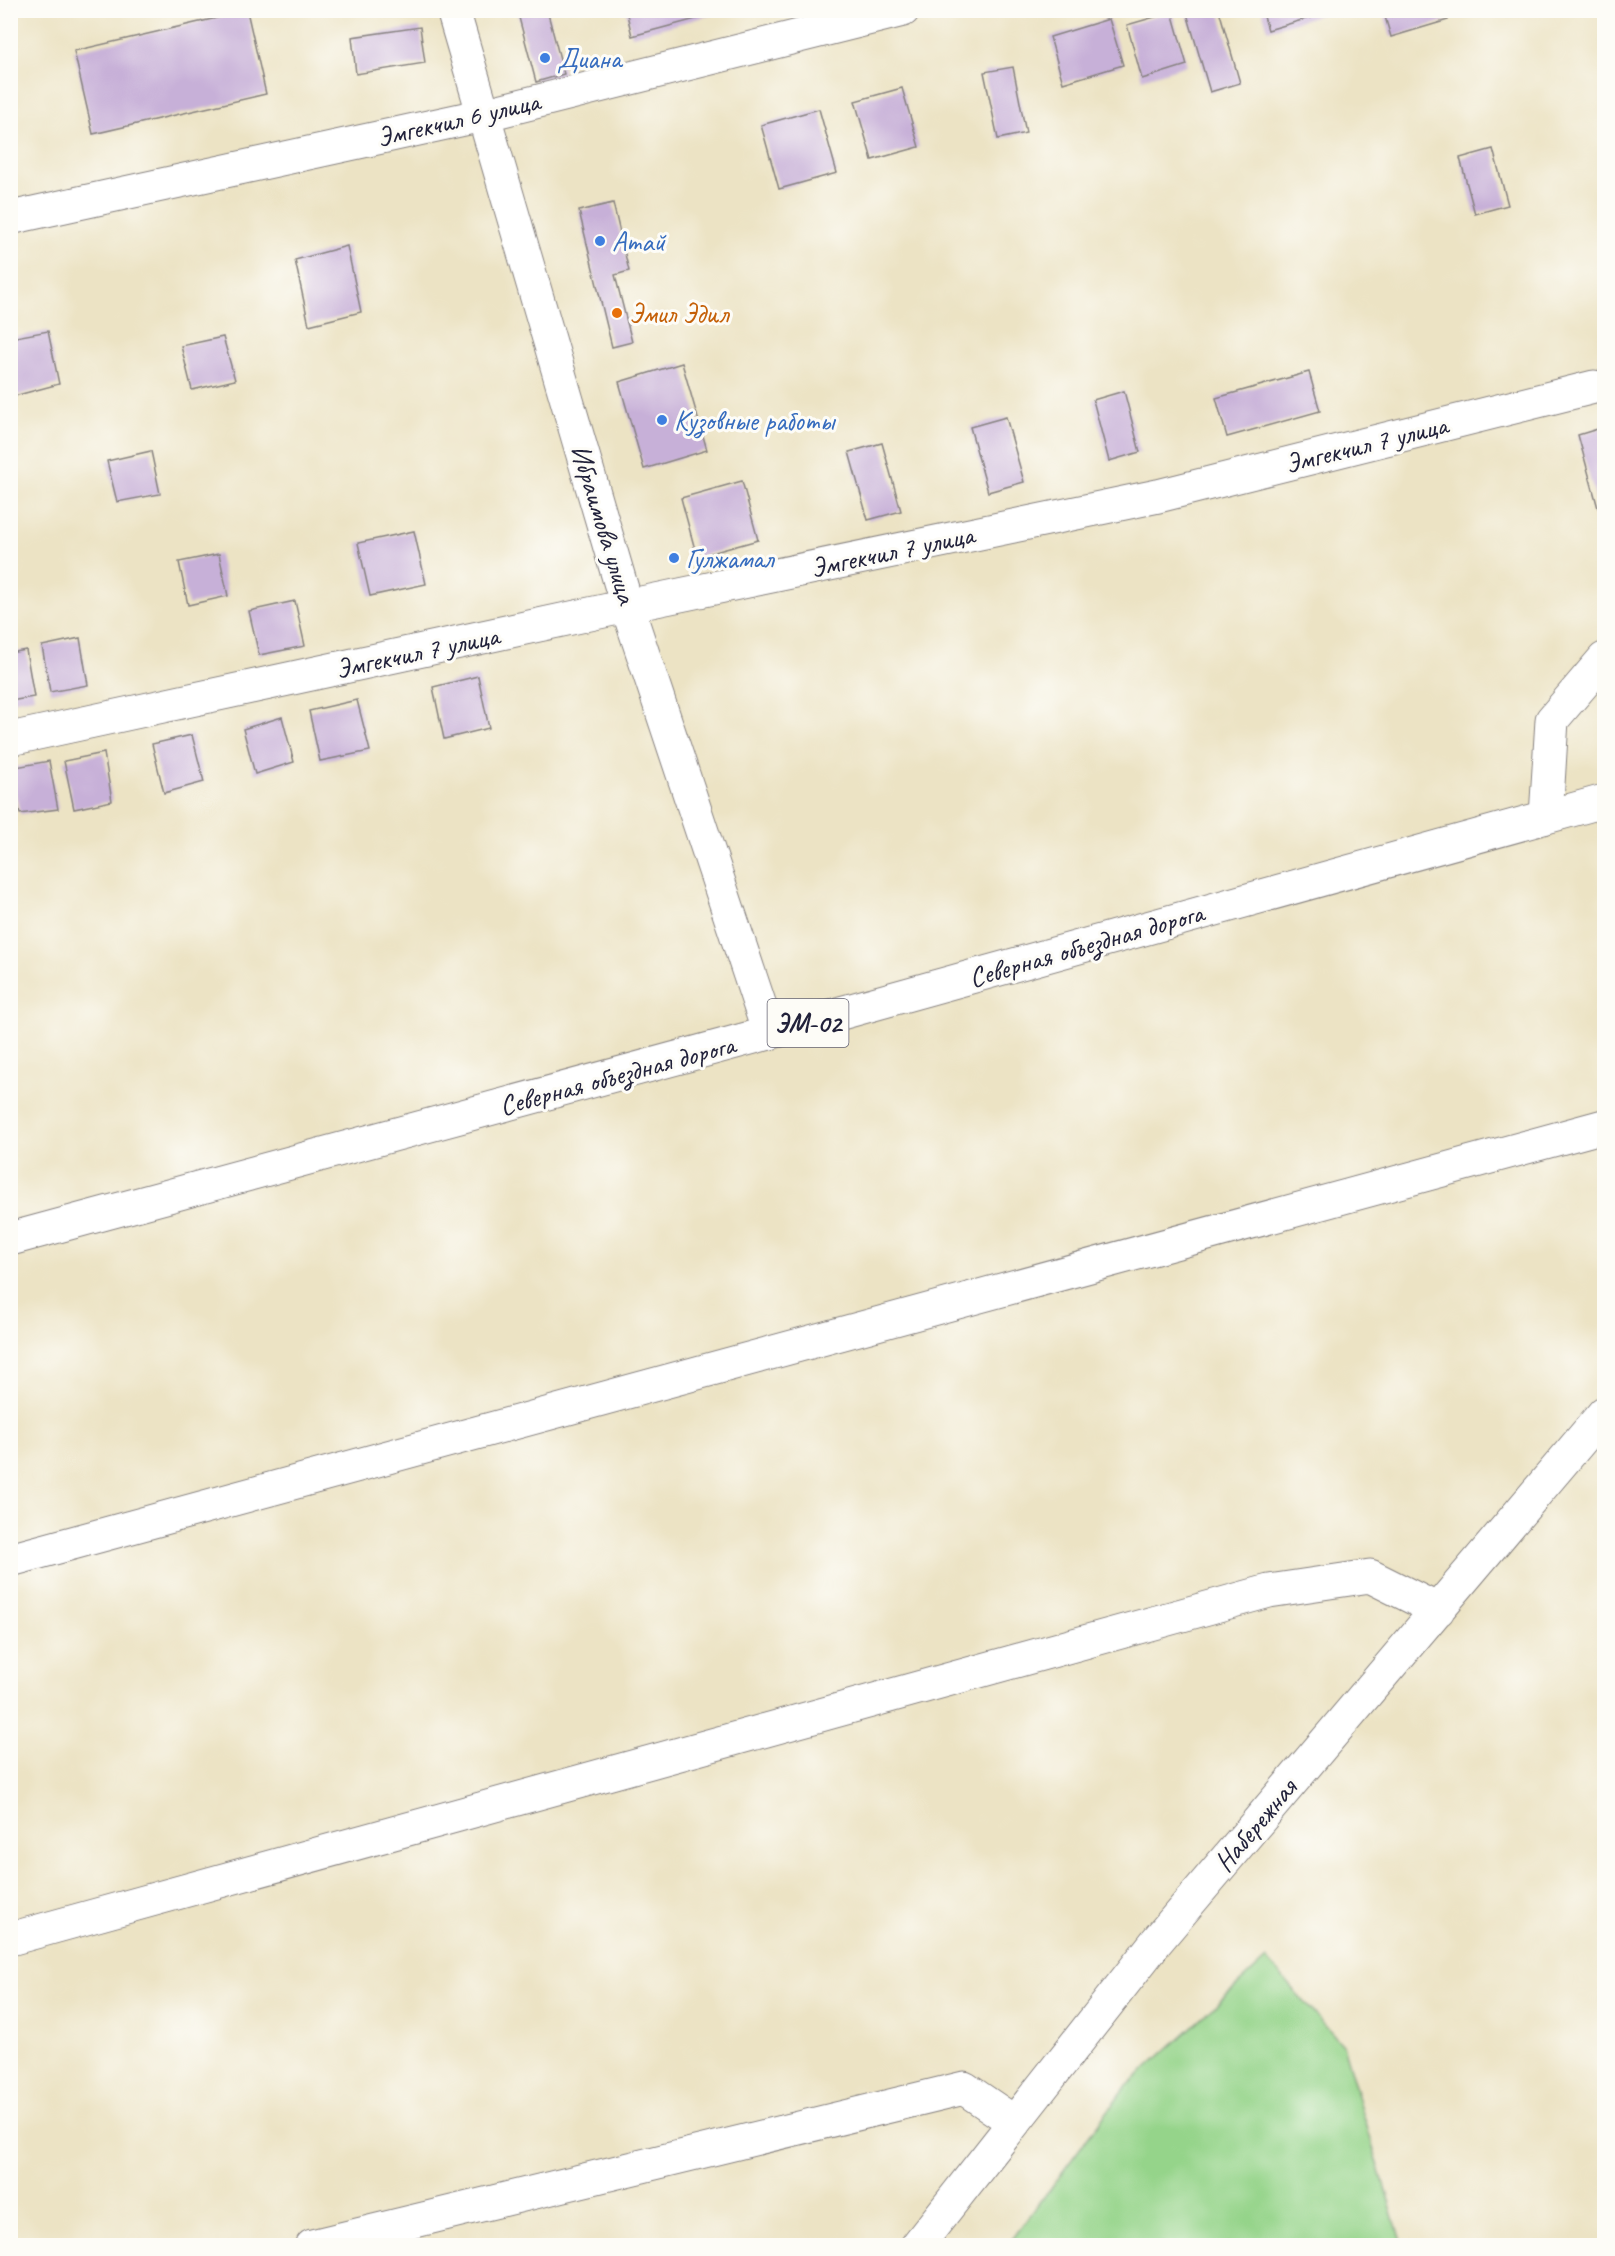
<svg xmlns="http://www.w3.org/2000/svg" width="1615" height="2256" viewBox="0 0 1615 2256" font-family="Caveat,sans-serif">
<rect width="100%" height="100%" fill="#fdfcf7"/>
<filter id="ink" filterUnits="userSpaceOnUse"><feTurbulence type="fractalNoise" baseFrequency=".0167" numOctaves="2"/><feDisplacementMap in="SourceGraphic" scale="12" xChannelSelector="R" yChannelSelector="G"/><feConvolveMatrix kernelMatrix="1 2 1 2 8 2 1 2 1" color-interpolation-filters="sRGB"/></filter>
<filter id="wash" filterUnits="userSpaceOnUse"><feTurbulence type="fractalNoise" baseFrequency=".008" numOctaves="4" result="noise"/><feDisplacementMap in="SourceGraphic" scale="24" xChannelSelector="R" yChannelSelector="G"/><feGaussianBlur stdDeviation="1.35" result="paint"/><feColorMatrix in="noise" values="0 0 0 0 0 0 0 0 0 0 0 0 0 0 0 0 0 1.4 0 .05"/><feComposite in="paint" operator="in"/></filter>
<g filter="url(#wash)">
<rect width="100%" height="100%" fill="#ece3c4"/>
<path fill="#95d48a" stroke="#5c7b62" stroke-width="1.5" d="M1266 1959 1343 2045 1402 2245H1008L1125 2088Z"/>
<g id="blocks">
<path fill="#c7b0d8" d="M517 10H547L564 74 536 82Z
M626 10H726V11L632 36Z
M1186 10H1219L1240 83 1210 92Z
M1262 10H1325L1326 13 1268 30Z
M1383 10H1445L1448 20 1391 37Z
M247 11 266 94 93 134 74 51Z
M1172 12 1187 65 1142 79 1127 25Z
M1109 19 1123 65 1063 83 1050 37Z
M420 27 425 63 356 74 352 37Z
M1013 67 1026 133 998 139 984 72Z
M902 88 919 147 872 160 855 101Z
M819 109 837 173 779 189 761 125Z
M1493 149 1508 205 1475 214 1460 158Z
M613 203 629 271 615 275 632 342 612 347 579 211Z
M347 246 361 312 309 325 295 260Z
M48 331 59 384 14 396 10 377V338Z
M223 337 235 380 192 390 181 346Z
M682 363 707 450 644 469 619 382Z
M1309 372 1320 411 1227 437 1216 398Z
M1124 391 1140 452 1109 461 1093 400Z
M1006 417 1024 482 988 492 970 427Z
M1604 427V506L1598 508 1578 435Z
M882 443 901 511 868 520 849 452Z
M151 451 160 494 117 502 107 461Z
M742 481 758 540 697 557 681 498Z
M414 531 426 584 370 596 358 543Z
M219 554 228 596 188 605 179 562Z
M295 601 305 646 259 655 249 611Z
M80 638 88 685 50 692 42 646Z
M26 650 34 697 10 701V653Z
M478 676 489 728 444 739 433 687Z
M357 700 370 751 320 761 309 711Z
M282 717 294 762 255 774 243 729Z
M192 735 204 782 164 793 152 744Z
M104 753 112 801 74 809 64 761Z
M49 761 58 809 20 814 10 768Z"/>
</g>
</g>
<g filter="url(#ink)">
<use href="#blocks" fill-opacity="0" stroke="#878280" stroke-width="1.5"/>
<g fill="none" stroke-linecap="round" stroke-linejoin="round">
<g stroke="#878280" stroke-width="35">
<path id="minor" d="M10 218 483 115 903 10
M10 739 627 606 1158 496 1594 387
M10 1560 1604 1126
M10 1939 1269 1591 1370 1576 1438 1610
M312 2246 964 2088 1014 2122
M917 2246 1156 1942 1604 1413"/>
</g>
<g stroke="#878280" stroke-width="35">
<path id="tertiary" d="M1546 817 1552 720 1604 659"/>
</g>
<g stroke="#878280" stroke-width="35">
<path id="secondary" d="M453 10 627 606 769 1033"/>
</g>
<g stroke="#878280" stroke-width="35">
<path id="trunk" d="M10 1239 769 1033 1604 801"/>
</g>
<use href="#minor" stroke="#fff" stroke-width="33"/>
<use href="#tertiary" stroke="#fff" stroke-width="33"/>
<use href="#secondary" stroke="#fff" stroke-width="33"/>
<use href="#trunk" stroke="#fff" stroke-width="33"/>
</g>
</g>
<g fill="#3f7fe0" stroke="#fdfcf7" stroke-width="2">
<circle cx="545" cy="58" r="6"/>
<circle cx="600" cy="241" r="6"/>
<circle cx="662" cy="420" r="6"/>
<circle cx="674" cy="558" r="6"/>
</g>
<circle fill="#e8710a" stroke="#fdfcf7" stroke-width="2" cx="617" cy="313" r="6"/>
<g text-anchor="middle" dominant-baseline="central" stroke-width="6" stroke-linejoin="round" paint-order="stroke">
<rect fill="#fdfcf7" stroke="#646373" stroke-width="1.5" x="767.5" y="999" width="81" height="48" rx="4.5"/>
<g font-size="27" font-weight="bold" fill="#22223b">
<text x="808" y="1023">ЭМ-02</text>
</g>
<g font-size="28" fill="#366cbe" stroke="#fdfcf7" text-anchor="start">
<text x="557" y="58">Диана</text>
<text x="612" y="241">Атай</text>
<text x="674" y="420">Кузовные работы</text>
<text x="686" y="558">Гулжамал</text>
</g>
<g font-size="28" fill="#22223b" stroke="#fdfcf7">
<text transform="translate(458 119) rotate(-13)">Эмгекчил 6 улица</text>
<text transform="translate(1366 444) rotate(-14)">Эмгекчил 7 улица</text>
<text transform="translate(604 524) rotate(73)">Ибраимова улица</text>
<text transform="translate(892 551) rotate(-12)">Эмгекчил 7 улица</text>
<text transform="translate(417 652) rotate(-12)">Эмгекчил 7 улица</text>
<text transform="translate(1086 945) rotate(-16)">Северная объездная дорога</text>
<text transform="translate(617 1075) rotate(-15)">Северная объездная дорога</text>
<text transform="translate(1255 1825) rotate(-50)">Набережная</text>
</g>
<g font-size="28" fill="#c56008" stroke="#fdfcf7" text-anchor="start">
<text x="629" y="313">Эмил Эдил</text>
</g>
</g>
<rect width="1615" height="2256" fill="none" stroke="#fdfcf7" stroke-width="36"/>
</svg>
